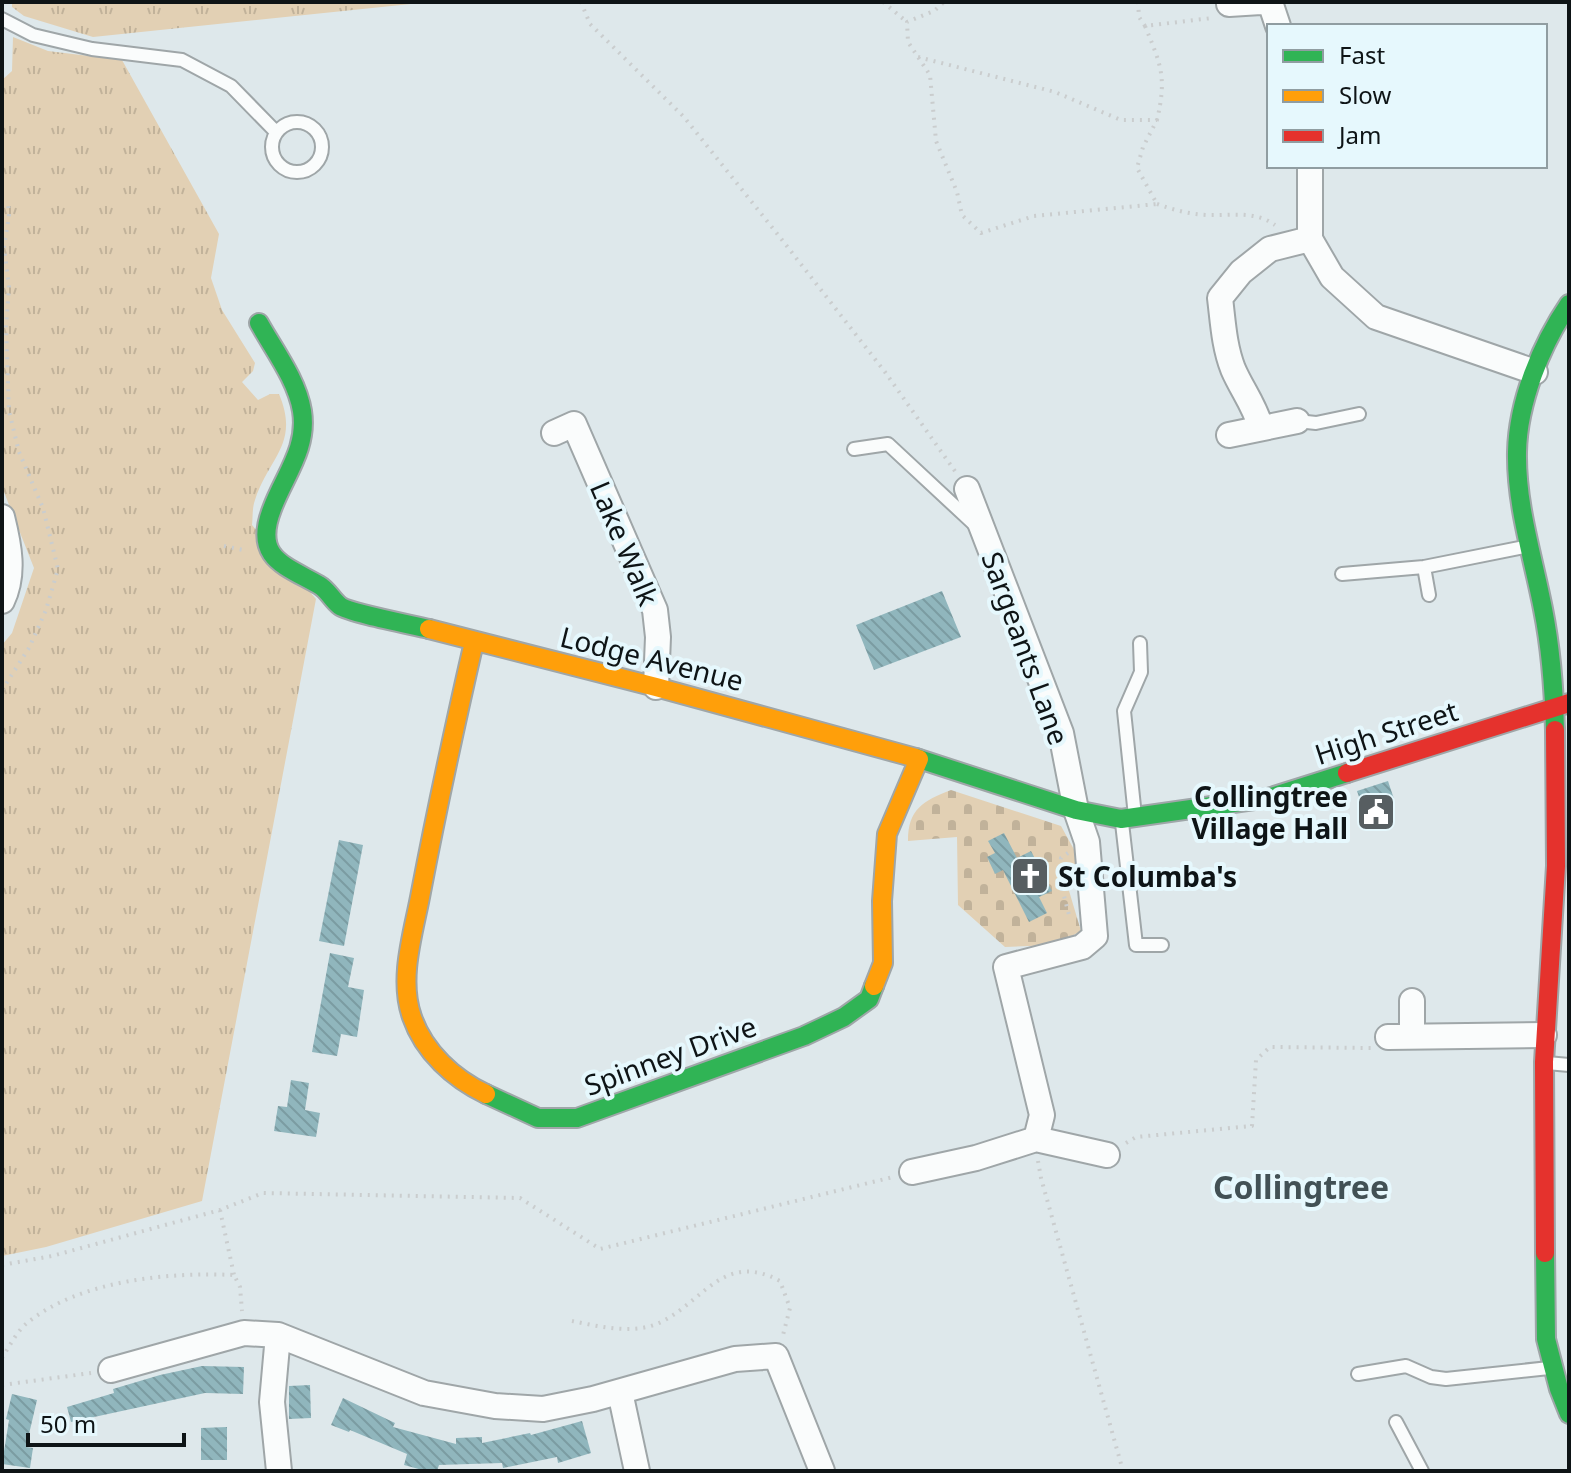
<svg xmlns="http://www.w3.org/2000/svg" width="1571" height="1473" viewBox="0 0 1571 1473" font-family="'Noto Sans',sans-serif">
<defs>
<pattern id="grass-tufts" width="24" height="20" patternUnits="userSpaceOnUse" patternTransform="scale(2)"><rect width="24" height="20" fill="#e2d0b4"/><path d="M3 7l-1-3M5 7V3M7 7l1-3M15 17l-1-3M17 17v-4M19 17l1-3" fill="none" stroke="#c1b29a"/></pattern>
<pattern id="cemetery-stones" width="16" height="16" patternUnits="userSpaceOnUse" patternTransform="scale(2)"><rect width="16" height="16" fill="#e2d0b4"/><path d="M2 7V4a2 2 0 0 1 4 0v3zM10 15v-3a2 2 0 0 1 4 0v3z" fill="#c1b29a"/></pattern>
<pattern id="building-back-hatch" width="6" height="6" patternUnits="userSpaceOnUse" patternTransform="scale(2)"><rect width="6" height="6" fill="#90b6bd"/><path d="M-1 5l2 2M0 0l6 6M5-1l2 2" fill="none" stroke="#7b9ca2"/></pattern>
</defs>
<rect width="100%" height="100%" fill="#dee8eb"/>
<path fill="url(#grass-tufts)" d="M12 2H430L93 37 24 16 12 7Z
M13 37 48 51 122 60 219 234 211 278 222 310 255 363 253 371 242 382 258 400 270 394H279C300 444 269 457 255 500 252 508 253 517 252 525L316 599 202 1201 46 1247 2 1256V645L12 633 34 568 2 487V203C6 162 2 122 2 80L12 71Z"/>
<path fill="url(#cemetery-stones)" d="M951 790 1061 826 1082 864 1064 874 1081 931 1055 945 1005 947 958 905 957 837 908 841C908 809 923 801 951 790Z"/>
<path fill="url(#building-back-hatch)" d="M942 591 961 637 874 670 856 625Z
M1388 781 1394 799 1385 802 1391 822 1370 829 1357 791Z
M1004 833 1017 858 1031 851 1052 891 1039 897 1047 913 1029 922 1003 870 995 874 987 857 995 853 988 841Z
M339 840 363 845 344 946 319 941Z
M330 953 354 958 348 987 364 990 357 1037 341 1034 337 1056 312 1052Z
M291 1080 309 1083 305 1110 320 1113 316 1137 274 1131 278 1106 287 1107Z
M202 1366 244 1367 243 1394 205 1393 71 1422 67 1407 114 1393 113 1389 160 1375Z
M310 1385 311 1418 289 1419V1386Z
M12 1394 37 1400 26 1447 33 1448 30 1468 2 1464 9 1420 6 1419Z
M343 1398 395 1423 393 1427 456 1444V1438L482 1437V1443L530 1433 531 1435 582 1421 591 1453 558 1463 557 1457 503 1468 502 1463 439 1465 437 1471H426L404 1465 407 1454 350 1430 349 1432 331 1425Z
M227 1427V1460H201V1428Z"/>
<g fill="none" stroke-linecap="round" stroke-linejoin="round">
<g stroke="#9fa6a8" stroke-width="16">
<path id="lane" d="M2 19 33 35 92 49 182 60 231 86 276 132
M272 147a25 25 0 1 1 50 0a25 25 0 1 1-50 0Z
M1297 421 1316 423 1359 414
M854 449 888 444 974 524
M1424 567 1429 595
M1342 574 1424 567 1529 546
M1135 816 1124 711 1141 672 1140 643
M1122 823 1136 945H1162
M1547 1063 1569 1065
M1358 1374 1406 1366 1431 1377 1446 1379 1549 1368
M1396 1422 1422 1471"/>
</g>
<g stroke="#9fa6a8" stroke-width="28">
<path id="street" d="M1270 2 1278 26
M1229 4 1261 2
M1310 166V239L1332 277 1376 317 1535 372
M1261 428C1254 404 1242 390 1233 369 1224 346 1223 322 1220 298L1241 272 1270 249 1310 239
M554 433 574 424 655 610 658 637 656 687
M1229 435 1297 421
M2 517C9 545 15 574 2 601
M1412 1001V1036
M1388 1037 1544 1035
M1036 1139 1107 1155
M912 1172 976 1158 1036 1139 1042 1115 1006 967 1082 947 1095 936 1087 842 1076 810 1061 733 967 489
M278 1335 272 1402 279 1471
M111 1370 244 1333 278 1335 424 1393 495 1406 543 1409 593 1399 735 1359 776 1356 822 1471
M620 1392 637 1471"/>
</g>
<g stroke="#9fa6a8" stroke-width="22">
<path id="fast" d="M259 323C274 350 297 380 302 411 308 449 284 476 272 509 253 558 284 565 319 585 328 590 332 600 340 606 350 613 413 625 429 629
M1555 730C1554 689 1551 649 1543 609 1533 557 1516 505 1517 452 1518 402 1541 345 1569 304
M916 758 1076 810 1121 819 1268 798 1347 773
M486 1094 538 1118H577L804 1036 844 1017 869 999 874 986
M1545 1253 1546 1339 1559 1389 1569 1414"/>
</g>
<g stroke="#9fa6a8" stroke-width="22">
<path id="slow" d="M429 629 656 687 916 758
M474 642C455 725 437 808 421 892 414 931 398 978 412 1017 424 1052 454 1079 486 1094
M874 986 883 963 882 901 887 834 919 759"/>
</g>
<g stroke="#9fa6a8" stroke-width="22">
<path id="jam" d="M1347 773 1569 703
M1545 1253 1544 1062 1556 866 1555 730"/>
</g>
<path stroke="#cacdce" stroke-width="4" stroke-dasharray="2 6" stroke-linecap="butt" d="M581 2 590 24 684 117 779 236 885 372 957 474
M883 2 907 22
M1138 2 1139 17 1145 26 1212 18
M1145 26C1161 65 1167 77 1157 120
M918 57 1055 92 1121 120H1157L1143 147 1137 168 1157 204 1034 216 981 233 962 215 957 192 936 141 930 75 908 42 907 22 934 11 944 2
M1157 204C1174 210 1189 214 1207 215 1231 216 1254 210 1275 225
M224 546 243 550
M2 690 29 648 46 610 58 569 43 508 19 452 9 411 6 327 9 287 4 247 9 216 8 202
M1068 853 1061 858 1059 877 1069 915
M1126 1143 1136 1137 1252 1126 1256 1060 1270 1047 1372 1048
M1038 1161 1041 1178 1123 1471
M220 1210 234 1275
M2 1265 52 1256 220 1210 263 1193 520 1198 600 1249 893 1177
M572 1321C602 1327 637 1336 665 1320 706 1297 726 1252 780 1281L790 1308 782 1339
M2 1358C9 1347 17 1331 27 1323 80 1280 169 1272 234 1275L240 1287 242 1311
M2 1385 91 1373"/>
<use href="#lane" stroke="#fafcfc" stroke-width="12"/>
<use href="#street" stroke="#fafcfc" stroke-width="24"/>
<use href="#fast" stroke="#30b455" stroke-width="18"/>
<use href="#slow" stroke="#ff9f0a" stroke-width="18"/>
<use href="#jam" stroke="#e5322d" stroke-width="18"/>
</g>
<defs>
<g id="civic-square" transform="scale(2)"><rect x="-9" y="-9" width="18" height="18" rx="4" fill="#575e61" stroke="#e6f8fd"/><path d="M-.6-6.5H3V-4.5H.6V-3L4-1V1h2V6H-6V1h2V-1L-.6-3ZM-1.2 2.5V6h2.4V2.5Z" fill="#fff"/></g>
<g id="church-square" transform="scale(2)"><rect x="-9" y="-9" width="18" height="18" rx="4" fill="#575e61" stroke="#e6f8fd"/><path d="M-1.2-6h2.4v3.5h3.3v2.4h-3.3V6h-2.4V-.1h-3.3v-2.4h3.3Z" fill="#fff"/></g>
</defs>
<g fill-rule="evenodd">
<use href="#civic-square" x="1376" y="812"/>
<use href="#church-square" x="1030" y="876"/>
</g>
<g text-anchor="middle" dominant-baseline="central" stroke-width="8" stroke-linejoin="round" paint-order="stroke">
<g font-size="28" fill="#0e1416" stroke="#e6f8fd">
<text transform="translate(625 543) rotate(67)">Lake Walk</text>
<text transform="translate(1026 648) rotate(70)">Sargeants Lane</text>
<text transform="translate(652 658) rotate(14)">Lodge Avenue</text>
<text transform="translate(1386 732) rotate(-18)">High Street</text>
<text transform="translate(670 1055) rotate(-20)">Spinney Drive</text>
</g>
<g font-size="28" font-weight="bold" fill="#0e1416" stroke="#e6f8fd" text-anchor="end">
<text x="1348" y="796">Collingtree<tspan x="1348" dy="32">Village Hall</tspan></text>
<text x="1058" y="876" text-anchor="start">St Columba's</text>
</g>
<g font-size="32" font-weight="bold" fill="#425155" stroke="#e6f8fd">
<text x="1301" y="1186">Collingtree</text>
</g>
</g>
<rect width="1571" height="1473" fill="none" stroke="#0e1416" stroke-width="8"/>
<rect x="1267" y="24" width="280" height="144" fill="#e6f8fd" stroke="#909da1" stroke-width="2"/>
<rect x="1283" y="50" width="40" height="12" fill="#30b455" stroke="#909da1" stroke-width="2"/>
<text x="1339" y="64" font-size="24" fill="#0e1416">Fast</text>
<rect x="1283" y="90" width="40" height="12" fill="#ff9f0a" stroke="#909da1" stroke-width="2"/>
<text x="1339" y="104" font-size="24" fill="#0e1416">Slow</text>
<rect x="1283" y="130" width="40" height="12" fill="#e5322d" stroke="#909da1" stroke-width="2"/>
<text x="1339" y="144" font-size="24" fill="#0e1416">Jam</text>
<path d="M28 1433v12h156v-12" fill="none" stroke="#0e1416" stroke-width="4"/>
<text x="40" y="1433" font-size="24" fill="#0e1416" stroke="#e6f8fd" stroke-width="6" paint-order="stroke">50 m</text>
</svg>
